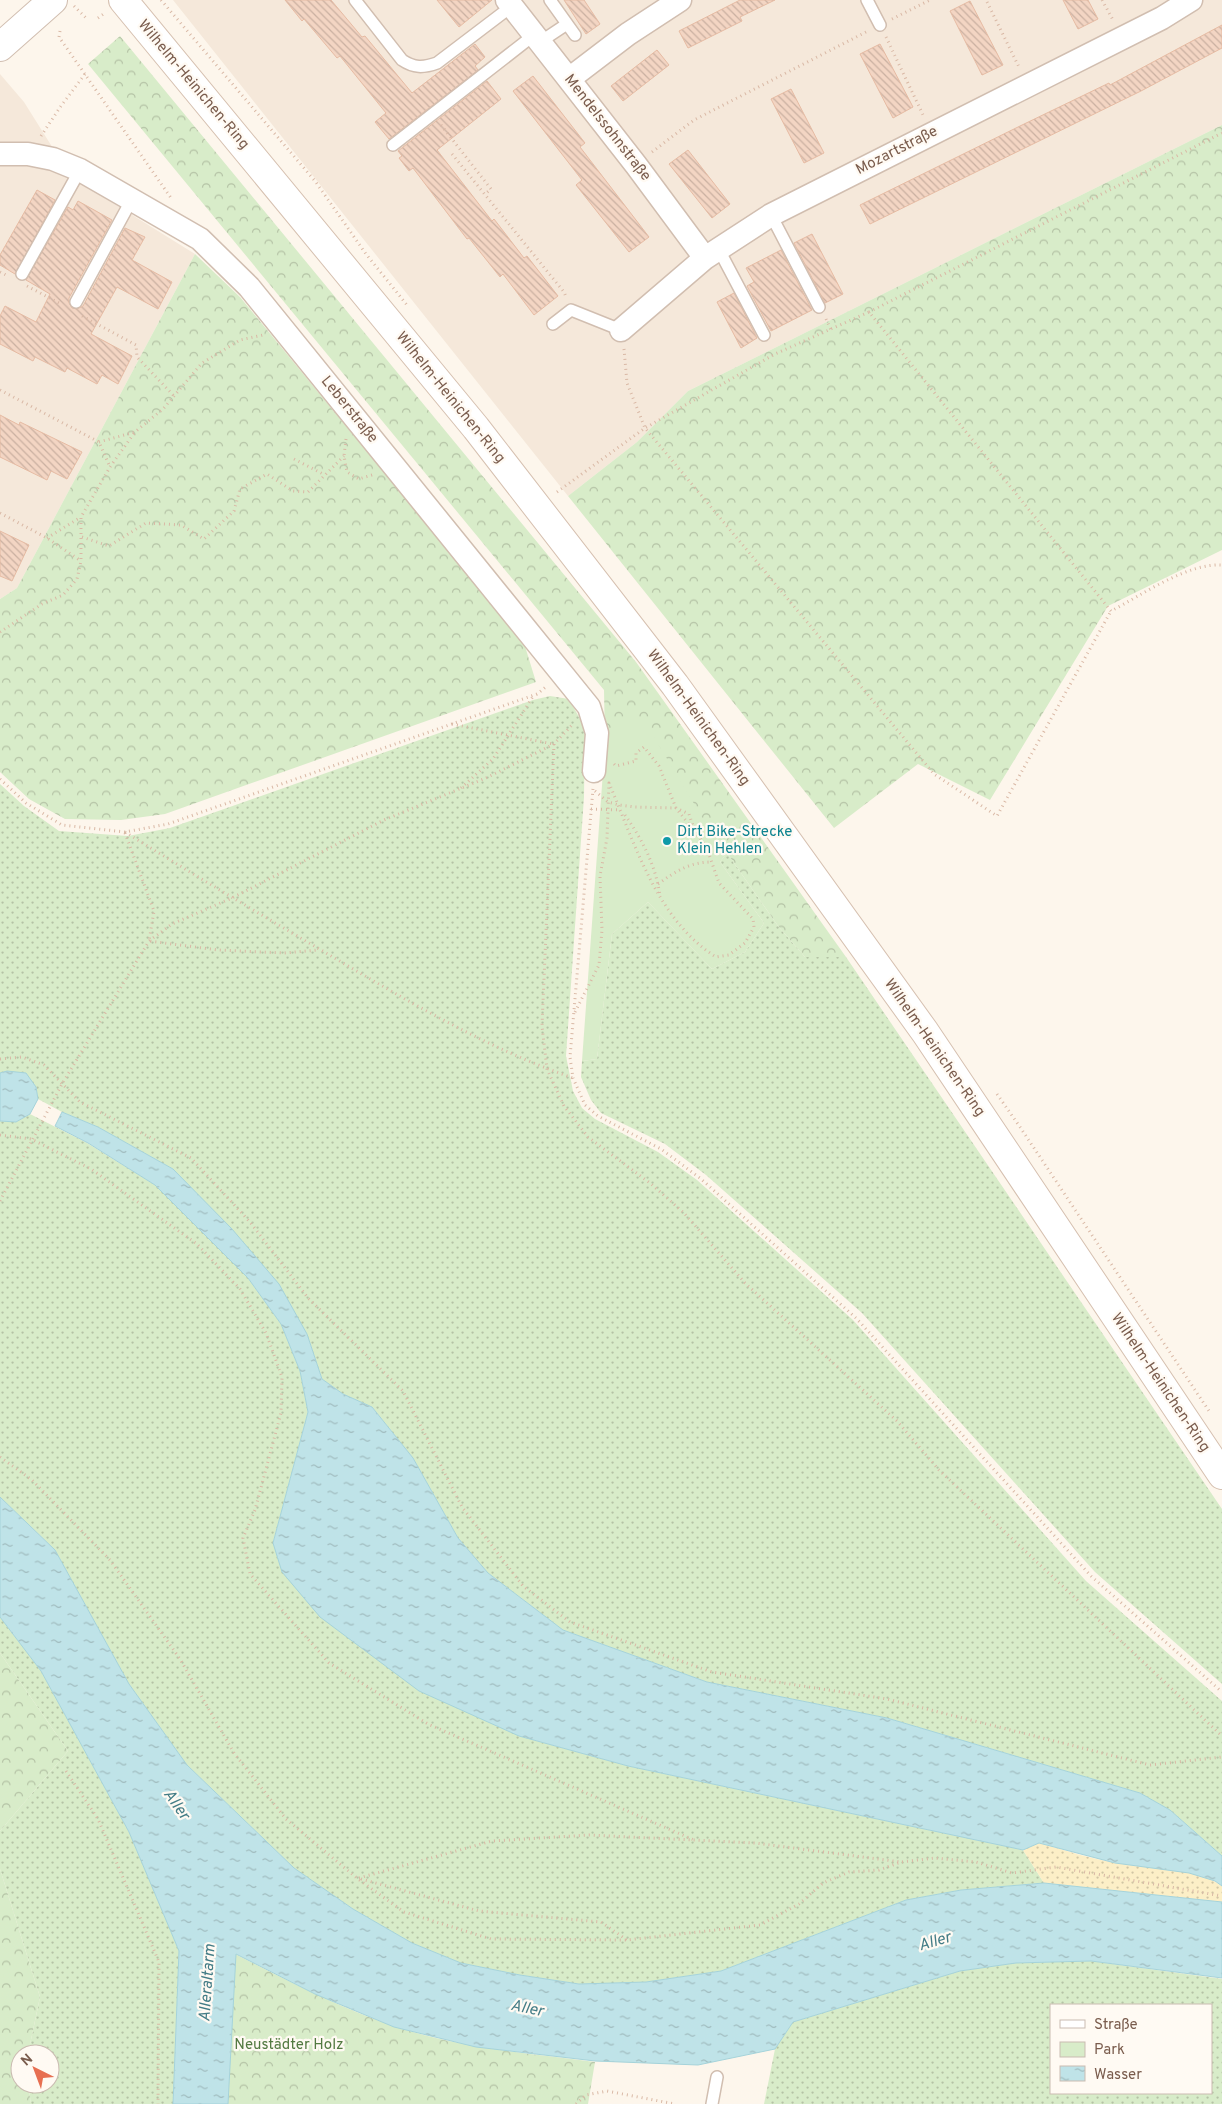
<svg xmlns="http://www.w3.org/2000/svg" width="1222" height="2104" viewBox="0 0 1222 2104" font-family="Overpass,sans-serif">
<defs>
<pattern id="grass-dots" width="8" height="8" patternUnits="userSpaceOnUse" patternTransform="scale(1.25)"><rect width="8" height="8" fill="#d8ecc9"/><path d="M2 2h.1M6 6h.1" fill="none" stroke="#b4c2a5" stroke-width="1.8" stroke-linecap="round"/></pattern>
<pattern id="forest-crowns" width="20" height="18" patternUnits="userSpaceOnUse" patternTransform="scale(1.25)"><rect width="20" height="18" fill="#d8ecc9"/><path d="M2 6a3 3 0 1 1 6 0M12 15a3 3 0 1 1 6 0" fill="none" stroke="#b4c2a5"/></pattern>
<pattern id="sand-dots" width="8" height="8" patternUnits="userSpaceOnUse" patternTransform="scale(1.25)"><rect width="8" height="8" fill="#fcefc7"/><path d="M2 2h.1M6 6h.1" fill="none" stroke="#d1c5a4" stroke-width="1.8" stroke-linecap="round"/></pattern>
<pattern id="water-ripples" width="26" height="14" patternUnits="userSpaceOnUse" patternTransform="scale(1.25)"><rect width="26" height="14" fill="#bfe3e8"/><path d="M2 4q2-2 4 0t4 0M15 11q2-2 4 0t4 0" fill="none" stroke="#a0bbbe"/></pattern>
<pattern id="building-back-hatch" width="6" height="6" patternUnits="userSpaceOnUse" patternTransform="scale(1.25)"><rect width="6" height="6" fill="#f3d5c3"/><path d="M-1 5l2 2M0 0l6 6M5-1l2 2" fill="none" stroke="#cab0a1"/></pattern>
</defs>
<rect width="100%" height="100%" fill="#fdf6ec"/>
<path fill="#f5e8da" d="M173 0H1222V125L688 391 637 442 568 496Z
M0 74 24 102 71 177 195 254 17 588 0 599Z"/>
<path fill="url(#grass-dots)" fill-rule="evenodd" d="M550 696 569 699 585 728 584 797 566 1056 573 1091 582 1108 595 1119 658 1152 697 1180 853 1320 1086 1581 1222 1701V1856L1170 1810 1140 1793 887 1718 707 1682 563 1630 488 1573 458 1538 413 1458 372 1407 343 1394 322 1379 307 1334 173 1169 98 1127 62 1112 38 1099 36 1087 7 1071 0 1073V784L24 806 59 831 128 836 170 828 533 700Z
M727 853 778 926 805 957H846L1222 1509V1684L1095 1572 862 1313 706 1175 665 1144 601 1113 591 1100 581 1077 582 1061 597 1059 612 934 648 902 712 969 745 952 764 923 720 862Z
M30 1114 87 1143 155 1185 248 1278 281 1324 300 1371 308 1412 273 1543 519 1736 628 1766 1023 1850 1044 1883 961 1890 906 1900 721 1971 646 1982 580 1984 520 1975 461 1963 412 1943 353 1909 294 1868 187 1765 129 1684 55 1550 0 1497V1121L16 1122Z
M0 1617 41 1671 129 1832 179 1951 173 2104H31L28 2084H50V2054H28L40 1997 0 1869V1831L68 1751 0 1653Z
M1091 1961 1222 1979V2104H764L775 2049 793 2022 960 1971 1016 1963ZM1051 2005H1211V2093H1051Z"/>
<path fill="url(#forest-crowns)" d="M120 36 636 662 846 957H805L778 926 727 853 605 744 604 690 88 64Z
M1222 125V550L1108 606 990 800 918 764 834 828 568 496 637 442 688 391Z
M195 254 240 297 524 643 536 682 165 814 121 820 65 819 29 799 0 772V599L17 588Z
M0 1653 68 1751 0 1831Z
M0 1869 40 1997 28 2054H20V2084H28L31 2104H0Z
M235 1954C287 1980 339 2008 394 2026 458 2048 529 2053 595 2062L588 2104H228Z"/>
<path fill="url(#sand-dots)" d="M1039 1843C1064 1850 1091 1859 1117 1863 1151 1869 1193 1866 1222 1886V1902L1044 1883 1023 1850Z"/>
<path fill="#d8ecc9" d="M628 717 654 737 717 842 727 853 720 862 764 923 745 952 712 969 648 902 612 934 597 1059 582 1061 605 744Z"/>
<path fill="url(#water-ripples)" stroke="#a5d3da" d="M7 1071 26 1073 36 1087 38 1099 30 1114 16 1122 0 1121V1073Z
M62 1112 98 1127 173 1169 232 1229 279 1284 307 1334 322 1379 343 1394 372 1407 413 1458 458 1538 488 1573 563 1630 707 1682 887 1718 1140 1793 1170 1810 1222 1856V1886L1215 1881 1189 1873 1115 1863 1039 1843 1023 1850 628 1766 519 1736 419 1691 320 1617 282 1572 273 1543 308 1412 300 1371 281 1324 248 1278 155 1185 88 1143 55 1126Z
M0 1497 55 1550 129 1684 187 1765 294 1868 353 1909 412 1943 461 1963 520 1975 579 1984 646 1982 721 1971 906 1900 961 1890 1044 1883 1222 1902V1978L1091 1961 1016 1963 960 1971 793 2022 775 2049 698 2065 595 2061 476 2047 394 2027 315 1994 236 1954 228 2104H173L179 1951 129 1832 41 1671 0 1617Z"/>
<path fill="url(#building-back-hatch)" stroke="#e6bba3" d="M285 0H331L362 37 365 36 412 93 475 44 485 57 475 66 478 70 389 139 375 122 386 113 340 56 337 58 304 19 302 21Z
M437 0H492L459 27Z
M564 0H584L600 24 586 34Z
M740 0H775L740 17 742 21 688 48 679 31Z
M1063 0H1088L1098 19 1078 29Z
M970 1 1003 65 982 75 950 11Z
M1222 25V48L1141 91 870 224 860 205 1020 126 1109 83 1110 85Z
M880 44 913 107 893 118 860 54Z
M657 50 669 65 623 101 611 86Z
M533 76 585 143 580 147 649 237 629 252 576 185 582 180 513 91Z
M487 81 501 99 437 150 492 221 494 219 524 258 527 256 558 296 534 315 503 274 500 277 469 238 467 239 413 168 409 171 399 158 402 156 398 151Z
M791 89 824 153 804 163 771 99Z
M688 150 730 204 712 218 669 164Z
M37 190 55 200 15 274 0 265V255Z
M78 201 112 220 69 298V303L72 308 77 309 83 306 125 228 145 237 132 260 172 282 158 309 117 287 91 334 132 356 118 384 102 375 97 384 67 368 65 372 35 357 33 361 0 344V316L5 306 36 322 50 294 26 280 68 207 73 210Z
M812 234 843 294 825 303 794 243Z
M781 250 812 310 771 331 747 286 754 282 746 268Z
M734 293 757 338 741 348 717 302Z
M0 415 19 425 20 422 82 452 67 479 51 471 47 480 0 457Z
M0 531 29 545 12 581 0 576Z"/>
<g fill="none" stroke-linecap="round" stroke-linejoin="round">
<g stroke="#d1beb0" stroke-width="14">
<path id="service" d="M355 0 402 60C414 68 423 68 437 63L512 6
M550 0 575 35
M867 0 880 25
M540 42 567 24
M393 145 534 35
M771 215 819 307
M718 248 764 335
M22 274 80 170
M76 302 132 199
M553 324 571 310 621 330
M712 2104 717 2077"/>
</g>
<g stroke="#d1beb0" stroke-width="25">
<path id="minor" d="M507 0 636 165 705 258
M569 79 628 34 680 0
M0 154H28L53 159 80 170 200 239 249 287 589 707 597 733 594 771
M621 330 705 258 771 215 1162 18 1191 0"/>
</g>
<g stroke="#d1beb0" stroke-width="30">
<path id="tertiary" d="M0 47 53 0"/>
</g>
<g stroke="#d6c0b0" stroke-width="30">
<path id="secondary" d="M123 0 476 428 675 685 925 1032 1222 1475"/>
</g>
<path stroke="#d9b8a5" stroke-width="3" stroke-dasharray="1 4" stroke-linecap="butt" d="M161 0 315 181 366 254 407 305
M1102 0 1113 20
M987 2 1019 67
M74 6 86 18
M98 18 105 13
M892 19 930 0
M60 31 59 37 171 198
M886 37 924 117
M441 125 491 189 485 194
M41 136 61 106 85 74
M652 152 694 120 868 31
M452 154 564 292 566 297
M0 272 8 276
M27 286 61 304
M869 312 1222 133
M82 316 136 345 137 357 174 396
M826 319 831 330
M624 349 627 383 645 428 934 774 997 816 1111 611
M0 390 99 442 110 467
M346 439 344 456 347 472 359 479 375 474
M99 442 135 432 163 409 202 363 240 340 263 335
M294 459 325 475
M557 492 645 428 775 354 869 312 1111 611C1142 595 1187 563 1222 565
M0 513 47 538 81 561
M82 537 109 546 146 523 181 525 204 539 234 511 240 489 267 474 293 491 308 492 344 456
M47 538 81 517
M0 632 42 604 63 595 77 579 81 561V517L110 467 135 432
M452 724 553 744
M554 744 542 1026 547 1069 564 1106 588 1137 650 1183 684 1213 745 1283 897 1421 939 1470 1222 1736
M0 779 26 803 62 825 125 832 168 824 537 694 547 686
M461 788 493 759 534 695
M593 789 570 1057 573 1078 585 1105 598 1116 661 1149 700 1178 856 1318 1091 1576 1222 1692
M595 791 608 802 619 805 635 807 676 808 689 814 694 829
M591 809 621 810
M625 815C642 839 656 866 660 896
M125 832C197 877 270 920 343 963 416 1006 492 1050 573 1078
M125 833 154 911 149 941 218 950 284 953 318 950
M658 884C676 871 690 862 712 862
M575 1012 599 965 602 930 600 876 607 838 609 783C635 844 657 920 716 957L729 955 745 943 754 927 753 919 719 883 706 846 676 808 659 766 644 747 636 753V761L616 766 614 764
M0 1059 22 1057 44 1065 80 1102 191 1158 250 1222 308 1298 403 1391 462 1507 523 1586 570 1622 712 1672 887 1699 1150 1765 1222 1757
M997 1094 1020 1127 1209 1411
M0 1135 31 1139 91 1169 197 1244 240 1289 266 1333 282 1377 281 1413 255 1510 243 1538 250 1574 329 1663 428 1724 694 1840
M0 1201 62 1084 149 941 172 924 232 898 384 820 486 778 554 744 573 724
M0 1457 32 1480 110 1560 180 1659 234 1753 286 1819 358 1879 404 1912 491 1939 627 1940 760 1925 799 1904 823 1883 849 1872 879 1870 901 1862 935 1858 976 1862 1012 1873 1056 1867 1222 1896
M66 1771 98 1819 159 1962 158 2104
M359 1878 492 1841 589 1835 755 1843 901 1862
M361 1879 479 1911 601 1922 627 1940
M576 2104 586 2095 607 2091 675 2104"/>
<use href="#service" stroke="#fff" stroke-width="11"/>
<use href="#minor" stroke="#fff" stroke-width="22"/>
<use href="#tertiary" stroke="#fff" stroke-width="28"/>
<use href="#secondary" stroke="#fff" stroke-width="28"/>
</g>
<circle fill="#0f9aa8" stroke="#fffaf3" stroke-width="2" cx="667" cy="841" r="5"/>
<g text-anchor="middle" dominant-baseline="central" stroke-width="4.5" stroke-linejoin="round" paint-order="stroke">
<g font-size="15" fill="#7a5c4d" stroke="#fffaf3">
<text transform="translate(193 85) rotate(50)">Wilhelm-Heinichen-Ring</text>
<text transform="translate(607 128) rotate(52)">Mendelssohnstraße</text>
<text transform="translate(897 151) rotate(-27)">Mozartstraße</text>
<text transform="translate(450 398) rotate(51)">Wilhelm-Heinichen-Ring</text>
<text transform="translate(349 410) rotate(51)">Leberstraße</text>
<text transform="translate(698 718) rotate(54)">Wilhelm-Heinichen-Ring</text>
<text transform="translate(934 1048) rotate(55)">Wilhelm-Heinichen-Ring</text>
<text transform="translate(1160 1383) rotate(56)">Wilhelm-Heinichen-Ring</text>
</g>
<g font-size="15" fill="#0d838f" stroke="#fffaf3" text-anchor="start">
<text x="677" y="832">Dirt Bike-Strecke<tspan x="677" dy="17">Klein Hehlen</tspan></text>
</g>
<g font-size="15" fill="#537a41" stroke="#fffaf3">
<text x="289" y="2045">Neustädter Holz</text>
</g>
<g font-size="16" font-style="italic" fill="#437c86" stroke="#fffaf3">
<text transform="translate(176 1805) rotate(55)">Aller</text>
<text transform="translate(935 1942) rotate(-16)">Aller</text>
<text transform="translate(208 1983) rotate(-86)">Alleraltarm</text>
<text transform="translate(527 2009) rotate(12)">Aller</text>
</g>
</g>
<rect x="1050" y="2004" width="162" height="90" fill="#fffaf3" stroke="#cabbb1"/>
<rect x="1060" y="2020" width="25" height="8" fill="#ffffff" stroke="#cabbb1"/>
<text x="1094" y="2029" font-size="15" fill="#7a5c4d">Straße</text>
<rect x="1060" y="2042" width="25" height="15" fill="#d8ecc9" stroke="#cabbb1"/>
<text x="1094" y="2054" font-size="15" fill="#7a5c4d">Park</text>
<rect x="1060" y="2066" width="25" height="15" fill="url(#water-ripples)" stroke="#cabbb1"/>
<text x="1094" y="2079" font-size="15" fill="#7a5c4d">Wasser</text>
<g transform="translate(35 2069) rotate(318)"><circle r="24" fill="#fffaf3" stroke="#cabbb1"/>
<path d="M0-4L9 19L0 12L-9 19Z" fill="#e76f51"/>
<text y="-8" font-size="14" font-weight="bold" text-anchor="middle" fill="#7a5c4d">N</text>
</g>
</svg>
